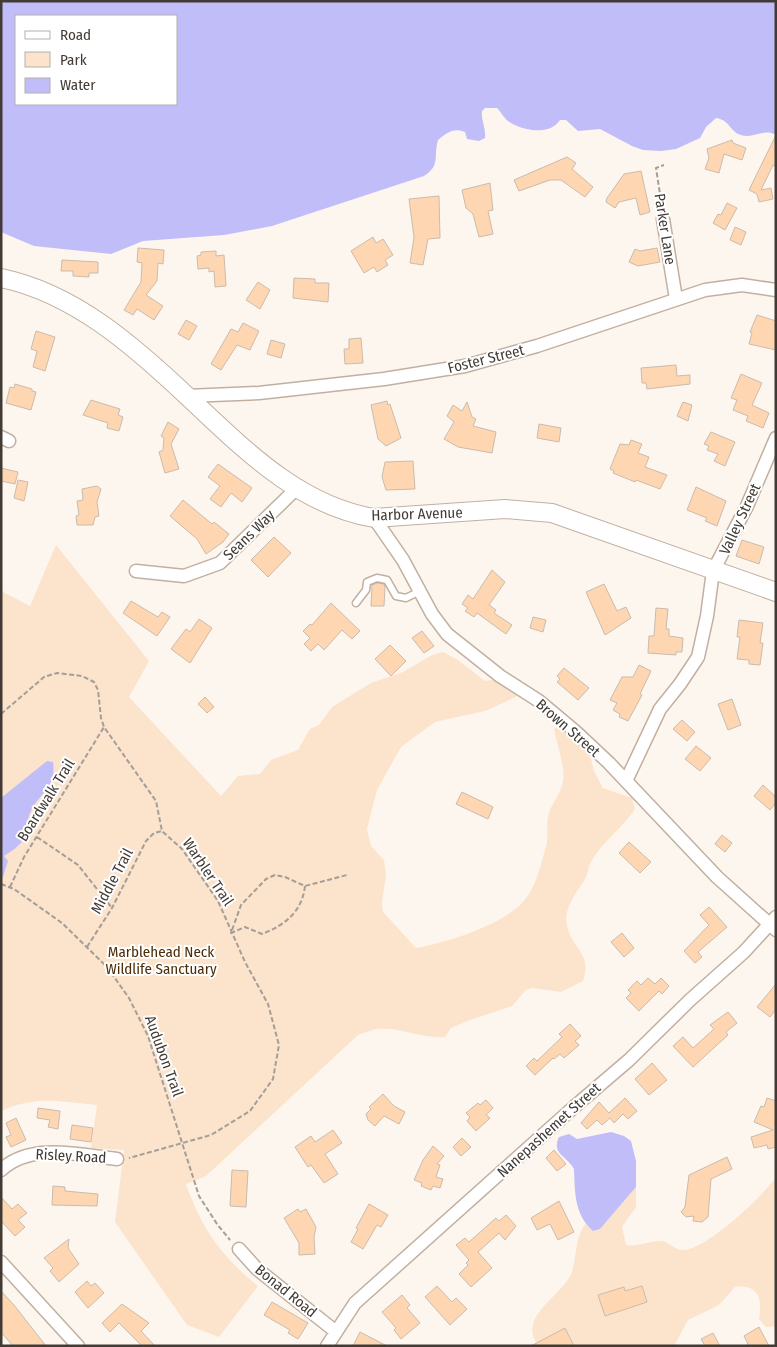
<svg xmlns="http://www.w3.org/2000/svg" width="777" height="1347" viewBox="0 0 777 1347" font-family="'Fira Sans Condensed',sans-serif">
<rect width="100%" height="100%" fill="#fdf6ef"/>
<path fill="#fbe3cc" d="M56 545 149 661 129 697 221 796 238 776 260 774 271 760 298 750 310 729 319 725 332 707 371 683 403 672 432 655 443 652 458 660 485 681 499 679 517 692 516 697 485 711 435 722 401 747 377 790 367 829 371 846 384 860 386 875 382 902 383 912 416 948C446 943 502 925 523 902 536 888 541 864 546 846 549 837 546 826 548 816 551 804 561 794 563 781 565 764 557 746 554 729L561 725 571 727 591 759 594 771 603 788 632 798 635 809C622 829 599 844 589 866 588 869 588 873 586 877 578 892 563 906 567 926 573 951 592 952 583 981L561 992 532 988 526 990 512 1006 467 1021 451 1028 445 1037C422 1039 401 1027 377 1029 371 1030 364 1033 358 1035L206 1176 186 1184C202 1229 221 1256 258 1286L219 1337 187 1325 115 1222 124 1150 91 1148 97 1105C58 1102 38 1095 1 1111V591L30 606Z
M776 1177V1326L766 1327 759 1319C763 1299 758 1284 735 1287L719 1305 688 1320 674 1346H539C515 1317 563 1296 572 1272 577 1255 575 1239 585 1224L593 1231 600 1229 636 1187V1207L622 1227 626 1245C638 1247 648 1241 660 1241 669 1241 675 1251 684 1250 707 1249 764 1195 776 1177Z"/>
<path fill="#c0bdf8" fill-rule="evenodd" d="M1 1H776V135C763 128 754 139 741 135 730 132 730 120 716 118L706 127 700 138 676 149 661 151 643 150 632 146 600 129 578 131 566 120H560C550 136 522 131 508 121 504 118 501 112 497 108H485L482 111C481 120 486 128 485 138L479 141 467 139 465 132C454 127 446 133 438 140 433 157 441 165 424 176L272 226 224 235 143 241 111 254 34 246 1 232ZM16 16H176V104H16Z
M47 761 53 762C57 790 36 794 29 816 26 824 30 831 25 838 19 846 12 851 4 856L8 861 3 877H1V798Z
M611 1132 624 1136 631 1141 636 1161V1187L600 1229 593 1231C574 1214 575 1192 574 1169 567 1156 551 1154 559 1137L569 1134 577 1139Z"/>
<path fill="#fed7b2" stroke="#cbbbac" d="M776 135V166L773 165 761 190 771 188 773 199 759 202 757 194 749 190Z
M732 140 733 143 746 148 742 160 724 154 719 173 705 169 709 158 707 149Z
M567 157 576 163 572 169 593 187 585 197 561 180H550L519 191 514 180Z
M641 171 650 212 640 215 636 198 619 202 615 208 606 202 607 198 624 174Z
M490 183 493 210 488 211 493 234 479 237 473 214 466 208 462 190Z
M439 196 440 238 428 239 423 265 410 263 414 237 409 199Z
M727 203 737 208 725 230 713 223 718 214 721 215Z
M735 227 746 232 741 245 730 240Z
M373 237 376 243 383 239 393 255 385 260 388 265 377 272 374 267 364 273 351 251Z
M138 248 164 250 163 264 158 263 157 281 146 295 163 306 154 320 137 309 133 315 124 310 141 282 142 263 137 262Z
M657 248 660 262 638 266 629 262 635 249 640 251Z
M216 251V256L224 255 226 286 215 287 214 271 209 272V268L198 269 197 256 201 255V252Z
M62 260 98 262V273H89V277L73 276V271H61Z
M294 278 315 279V283H329L328 302 293 298Z
M258 282 270 290 260 309 246 300Z
M757 315 776 321V350L749 344 752 333 750 332Z
M186 320 197 326 189 340 178 334Z
M243 323 259 331 250 350 237 345 221 370 211 364 231 329 238 332Z
M36 331 55 337 45 371 33 367 37 351 31 349Z
M361 338 363 363 345 364 344 349H349V339Z
M271 340 285 344 281 358 267 354Z
M676 365 677 376 690 375V384L647 389 646 383H642L641 368Z
M741 374 762 383 752 405 769 413 763 428 746 421 748 416 733 410 737 400 731 398Z
M15 384 32 389V391L36 392 31 410 6 403 10 387 14 388Z
M91 400 120 409 118 415 123 417 119 431 107 428 108 423 83 415Z
M387 401 388 405 390 404 401 438 386 446 378 439 371 405Z
M467 402 472 417 476 419 473 426 496 432 492 453 458 447 444 439 454 422 447 416 453 405 462 411Z
M683 402 692 405 688 421 677 416Z
M168 422 179 429 171 444 179 469 165 473 159 452 163 450 164 438 161 436Z
M539 424 561 428 559 442 537 438Z
M711 432 735 442 725 466 714 461 718 454 707 450 709 446 704 444Z
M631 440 642 444 638 453 649 457 645 467 667 475 660 489 636 480 635 482 613 473 614 471 610 469 620 444 629 445Z
M413 461 415 489 386 490 382 477 385 462Z
M218 464 252 488 242 502 231 493 221 507 210 499 220 486 208 477Z
M1 468 18 472 15 484 1 481Z
M18 480 28 482 24 501 14 498Z
M97 486 101 489 97 502 99 516 95 517 93 525H77L76 516 79 515 77 501 83 500 82 489Z
M696 487 726 501 717 526 705 521 707 518 687 510Z
M183 500 212 524 214 522 229 534 223 542 206 554 197 539 170 516Z
M274 537 291 553 268 577 251 560Z
M742 540 764 547 759 564 736 556Z
M492 570 505 582 489 605 496 610 494 613 512 625 506 634 477 613 474 617 465 611 468 608 462 604 468 595 473 599Z
M377 583 384 584 385 587 384 606H371L372 585Z
M604 584 617 611 626 607 631 618 605 635 586 592Z
M131 601 158 617 162 612 170 617 157 636 123 613Z
M331 603 360 631 352 639 342 630 324 650 318 644 311 651 304 644 310 638 303 631 310 624 312 625Z
M656 608 668 609 666 629H669V636L683 638 682 652H676V655L648 653 649 636H654Z
M533 617 546 620 543 632 530 628Z
M199 619 212 628 190 663 171 649 186 629 190 632Z
M739 620 763 623 760 643H763L760 665 749 664V660L737 659 740 637H737Z
M422 631 434 646 424 653 412 638Z
M390 645 406 661 391 676 375 659Z
M639 665 651 671 640 694 642 695 628 721 619 717 620 714 613 710 617 703 610 700 622 677H633Z
M564 668 589 688 578 700 557 682 560 679 557 676Z
M205 697 214 707 207 713 198 704Z
M732 699 741 725 728 730 718 704Z
M682 720 695 732 687 741 673 729Z
M696 746 711 758 700 771 685 759Z
M763 785 776 797V803L770 810 754 796Z
M462 792 493 807 488 819 456 804Z
M722 835 732 843 725 852 715 844Z
M629 842 651 862 640 873 619 853Z
M709 907 727 927 698 952 702 957 695 963 684 951 709 925 700 915Z
M622 933 634 948 624 957 611 942Z
M648 978 655 984 661 978 669 986 662 994 659 991 639 1011 626 998 631 993 628 990 637 981 641 985Z
M776 984V1009L770 1017 757 1007Z
M728 1012 737 1023 726 1032 728 1035 693 1067 673 1046 683 1037 693 1048 714 1029 710 1025Z
M570 1024 581 1036 575 1041 579 1045 564 1058 560 1054 554 1059 553 1058 535 1075 526 1066 534 1058 537 1061 562 1037 559 1034Z
M652 1063 667 1080 649 1095 635 1079Z
M383 1094 394 1106 405 1112 399 1124 384 1116 375 1126 368 1120 366 1114 371 1109 369 1107Z
M625 1098 637 1111 628 1119 623 1114 614 1123 610 1118 602 1125 597 1120 587 1129 581 1123 599 1102 609 1113Z
M767 1098 776 1101V1147L768 1149 767 1145 754 1148 751 1137 773 1130 754 1122 761 1106 764 1107Z
M486 1100 493 1108 486 1115 490 1118 476 1131 467 1121 470 1117 466 1113 478 1103 480 1105Z
M38 1108 60 1111 58 1129 48 1127 50 1120 37 1118Z
M16 1118 26 1140 11 1147 6 1137 11 1135 6 1123Z
M72 1125 93 1128 91 1142 70 1139Z
M333 1130 342 1143 325 1154 338 1174 324 1183 311 1165 308 1167 295 1147 311 1136 315 1142Z
M462 1138 471 1147 461 1156 453 1147Z
M433 1146 444 1156 437 1164 440 1165 436 1177 443 1179 440 1188 433 1186 431 1190 421 1186 422 1183 414 1180 423 1160Z
M554 1150 566 1164 557 1171 546 1158Z
M727 1157 732 1169 711 1179 708 1217 702 1222 693 1221 694 1216 686 1217 681 1212 685 1207 689 1175Z
M232 1170 248 1171 246 1207 230 1206Z
M53 1186 65 1187V1191L98 1194 97 1206 52 1205Z
M1 1197 12 1209 18 1204 27 1213 18 1220 25 1227 15 1236 1 1221Z
M559 1201 574 1232 558 1240 550 1224 537 1230 531 1218Z
M369 1204 388 1215 381 1227 377 1225 363 1249 351 1242 358 1229 356 1228Z
M298 1209 300 1212 306 1209 316 1227 314 1237 315 1254 299 1255V1243L284 1218Z
M506 1215 516 1226 505 1240 499 1233 478 1252 492 1268 471 1287 459 1274 468 1265 466 1263 469 1260 456 1245 465 1238 469 1242 496 1218 499 1221Z
M69 1239 68 1248 79 1264 59 1282 50 1271 53 1268 44 1258Z
M87 1281 91 1286 95 1283 104 1293 88 1308 75 1292Z
M437 1286 452 1302 456 1298 467 1309 450 1325 425 1297Z
M642 1286 647 1302 605 1316 598 1295 624 1287 625 1291Z
M1 1291 14 1305 46 1346H13L1 1332Z
M402 1295 410 1305 407 1308 420 1323 401 1339 394 1330 396 1328 382 1312Z
M272 1302 308 1323 298 1339 288 1333 290 1330 264 1315Z
M122 1304 149 1323 141 1331 155 1346H142L119 1323 110 1332 102 1323Z
M759 1327 769 1346H749L744 1336Z
M565 1328 574 1346H531Z
M360 1332 387 1346H353Z
M713 1333 720 1346H705L701 1339Z"/>
<g fill="none" stroke-linecap="round" stroke-linejoin="round">
<g stroke="#c1b0a1" stroke-width="9">
<path id="service" d="M356 603 366 590 367 582 377 578 387 580 396 596 406 598 420 591"/>
</g>
<g stroke="#c1b0a1" stroke-width="15">
<path id="minor" d="M663 219 676 299
M187 396 259 393 384 379 465 366 537 346 705 290 742 285 776 290
M1 437 9 441
M374 518 403 560 432 614 447 634 500 676 539 701 576 732 609 763 717 877 776 930
M136 571 184 576 220 563 297 488
M626 781 660 709 680 684 698 657 707 616 713 571 747 506 776 438
M1 1170C31 1142 79 1155 117 1159
M239 1249 257 1269 335 1331
M1 1262 78 1346
M327 1346 355 1303 574 1107 629 1060 690 1000 744 952 776 917"/>
</g>
<g stroke="#c1b0a1" stroke-width="20">
<path id="secondary" d="M1 278C74 293 134 346 187 396 242 447 297 505 374 518L505 509 552 513 776 592"/>
</g>
<path stroke="#a59e97" stroke-width="2" stroke-dasharray="5 2.5" stroke-linecap="butt" d="M662 207 656 168 664 165
M1 714 44 677 57 673 82 676 94 682 98 690 101 718 104 727 156 801 162 831 182 849 218 901 245 962 268 1004 279 1045 273 1079 250 1111 211 1135 129 1158
M37 837 78 865 112 908
M1 884 14 889 62 923 107 967 129 998 148 1036 199 1196 217 1224 230 1240
M305 886C302 912 285 925 262 934L245 927 231 933 241 905 266 879 275 875 285 877 305 886 347 875
M10 887 24 857 104 727
M87 947 112 908 146 841 154 833 162 831"/>
<use href="#service" stroke="#fff" stroke-width="6"/>
<use href="#minor" stroke="#fff" stroke-width="12"/>
<use href="#secondary" stroke="#fff" stroke-width="18"/>
</g>
<g text-anchor="middle" dominant-baseline="central" stroke-width="4" stroke-linejoin="round" paint-order="stroke">
<g font-size="15" fill="#423b35" stroke="#fff">
<text transform="translate(665 229) rotate(81)">Parker Lane</text>
<text transform="translate(486 359) rotate(-14)">Foster Street</text>
<text transform="translate(417 514) rotate(-2)">Harbor Avenue</text>
<text transform="translate(740 519) rotate(-65)">Valley Street</text>
<text transform="translate(249 535) rotate(-44)">Seans Way</text>
<text transform="translate(568 728) rotate(41)">Brown Street</text>
<text transform="translate(46 800) rotate(-58)">Boardwalk Trail</text>
<text transform="translate(208 872) rotate(56)">Warbler Trail</text>
<text transform="translate(112 881) rotate(-62)">Middle Trail</text>
<text transform="translate(164 1056) rotate(70)">Audubon Trail</text>
<text transform="translate(549 1130) rotate(-42)">Nanepashemet Street</text>
<text transform="translate(71 1156) rotate(3)">Risley Road</text>
<text transform="translate(286 1291) rotate(39)">Bonad Road</text>
</g>
<g font-size="15" fill="#4c2d08" stroke="#fff">
<text x="161" y="952">Marblehead Neck<tspan x="161" dy="17">Wildlife Sanctuary</tspan></text>
</g>
</g>
<rect width="777" height="1347" fill="none" stroke="#423b35" stroke-width="5"/>
<rect x="15" y="15" width="162" height="90" fill="#ffffff" stroke="#b3b1ae"/>
<rect x="25" y="31" width="25" height="8" fill="#ffffff" stroke="#b3b1ae"/>
<text x="60" y="40" font-size="15" fill="#423b35">Road</text>
<rect x="25" y="52" width="25" height="15" fill="#fbe3cc" stroke="#b3b1ae"/>
<text x="60" y="65" font-size="15" fill="#423b35">Park</text>
<rect x="25" y="78" width="25" height="15" fill="#c0bdf8" stroke="#b3b1ae"/>
<text x="60" y="90" font-size="15" fill="#423b35">Water</text>
</svg>
